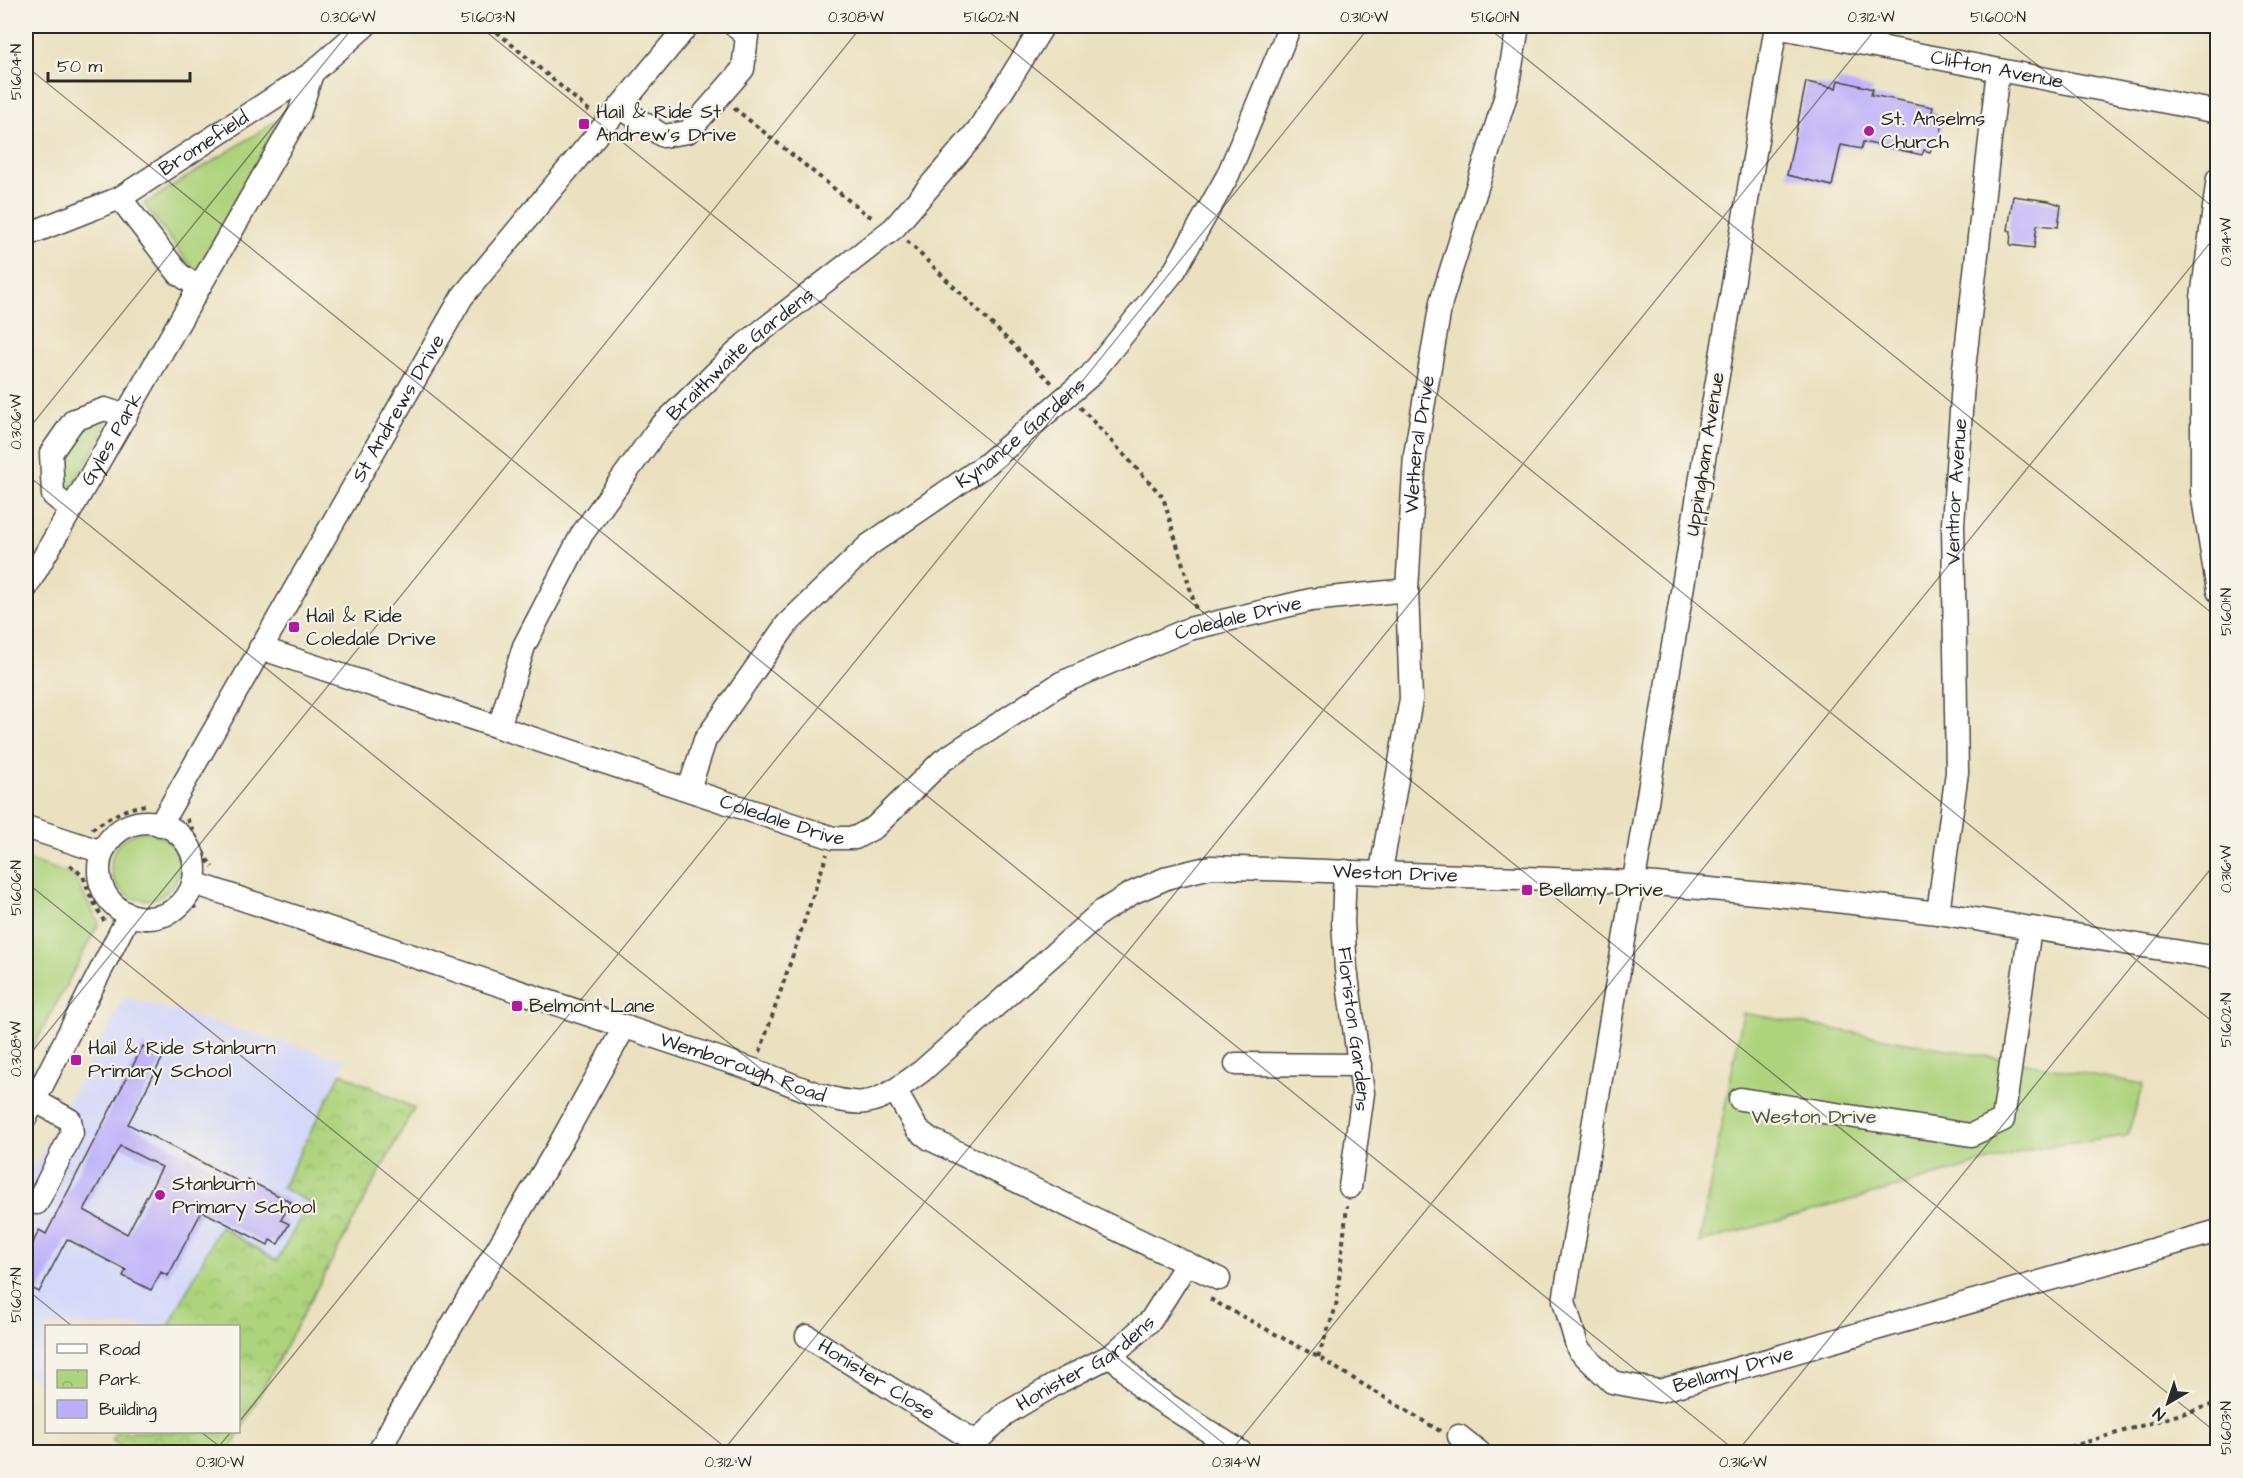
<svg xmlns="http://www.w3.org/2000/svg" width="2243" height="1478" viewBox="0 0 2243 1478" font-family="'Architects Daughter',sans-serif">
<defs>
<pattern id="park-crowns" width="20" height="18" patternUnits="userSpaceOnUse" patternTransform="scale(1.5)"><rect width="20" height="18" fill="#add37c"/><path d="M2 6a3 3 0 1 1 6 0M12 15a3 3 0 1 1 6 0" fill="none" stroke="#95b56b"/></pattern>
</defs>
<rect width="100%" height="100%" fill="#f7f3e8"/>
<filter id="ink" filterUnits="userSpaceOnUse"><feTurbulence type="fractalNoise" baseFrequency=".0167" numOctaves="2"/><feDisplacementMap in="SourceGraphic" scale="12" xChannelSelector="R" yChannelSelector="G"/><feConvolveMatrix kernelMatrix="1 2 1 2 8 2 1 2 1" color-interpolation-filters="sRGB"/></filter>
<filter id="wash" filterUnits="userSpaceOnUse"><feTurbulence type="fractalNoise" baseFrequency=".008" numOctaves="4" result="noise"/><feDisplacementMap in="SourceGraphic" scale="24" xChannelSelector="R" yChannelSelector="G"/><feGaussianBlur stdDeviation="1.35" result="paint"/><feColorMatrix in="noise" values="0 0 0 0 0 0 0 0 0 0 0 0 0 0 0 0 0 1.4 0 .05"/><feComposite in="paint" operator="in"/></filter>
<g filter="url(#wash)">
<rect width="100%" height="100%" fill="#ebe1c0"/>
<path fill="#d4d8f9" d="M124 997 346 1060 282 1187 309 1202 277 1261 220 1226 169 1326H46V1383L34 1381 26 1370V1181Z"/>
<path fill="#add37c" stroke="#6c7f54" stroke-width="1.5" d="M280 119 196 273 144 204Z
M100 418 105 421V429L71 488 65 492 58 489 57 457 72 431Z
M111 866a34 34 0 1 1 68 0a34 34 0 1 1-68 0Z
M26 859 73 875 99 923 26 1061Z
M1743 1013 2144 1084 2127 1136 2035 1148 1699 1243Z"/>
<path fill="url(#park-crowns)" stroke="#6c7f54" stroke-width="1.5" d="M341 1073 414 1108 229 1452H128L112 1440 116 1432H238V1326H169L220 1226 277 1261 309 1202 282 1188Z"/>
<g id="blocks">
<path fill="#bbaefb" fill-rule="evenodd" d="M1838 80 1873 89 1871 95 1933 107 1932 112 1938 113 1937 119 1943 121 1939 145 1933 144 1930 152 1924 150 1922 155 1863 142 1861 149 1841 145 1832 186 1787 175 1806 82 1836 88Z
M2013 196 2049 201 2061 205 2058 227 2037 225 2034 248 2010 245 2011 231 2008 230Z
M143 1046 163 1057 128 1124 245 1185 248 1180 291 1202 281 1220 289 1224 278 1244 270 1240 268 1245 202 1211 168 1276 161 1272 151 1290 123 1276 126 1270 67 1239 39 1292 26 1285V1258L39 1230 46 1234ZM120 1146 162 1167 127 1234 84 1210Z"/>
</g>
</g>
<g filter="url(#ink)">
<use href="#blocks" fill-opacity="0" stroke="#484641" stroke-width="1.5"/>
<g fill="none" stroke-linecap="round" stroke-linejoin="round">
<g stroke="#484641" stroke-width="25">
<g id="minor">
<path id="s1" d="M1776 26 1564 1301 1578 1349 1612 1382 1659 1391 2218 1231"/>
<path id="s2" d="M1776 27 2218 112"/>
<path d="M620 107 663 136 688 132 743 69 747 36 735 26"/>
<path d="M2218 178 2202 298V492L2218 591"/>
<path d="M120 198 179 274 198 287"/>
<path id="s3" d="M26 235 120 198 312 73 365 26"/>
<path d="M71 510 53 495 51 453 74 420 105 409 126 416"/>
<path id="s4" d="M26 588 299 114 312 73"/>
<path id="s5" d="M260 648 833 838H855L875 827 942 761 1061 683 1189 629 1311 600 1407 590"/>
<path id="s6" d="M499 727 524 646 582 534 658 429 745 344 894 228 978 130 1043 26"/>
<path id="s7" d="M689 789 705 740 787 624 869 545 987 464 1090 376 1175 270 1228 175 1290 26"/>
<circle cx="147" cy="870" r="48"/>
<path id="s8" d="M160 825 462 297 687 26"/>
<path d="M26 827 102 852"/>
<path id="s9" d="M1345 871 1343 922 1346 969 1363 1093 1350 1187"/>
<path id="s10" d="M1381 871 1411 699 1407 590 1415 455 1441 302 1506 95 1518 26"/>
<path id="s11" d="M194 883 754 1070C783 1080 836 1106 865 1102 884 1100 907 1082 922 1071L1101 912 1132 893 1169 877 1211 867 1634 882 1819 899 1938 913 2218 958"/>
<path id="s12" d="M1938 913 1957 772 1953 524 1964 369 1998 70"/>
<path d="M1236 1064 1360 1065"/>
<path d="M895 1090 917 1129 930 1139 1219 1279"/>
<path d="M1740 1099 1971 1135 2003 1120 2030 928"/>
<path d="M34 1100 70 1120 72 1133 37 1203"/>
<path d="M26 1117 129 915"/>
<path id="s13" d="M807 1336 976 1442"/>
<path d="M1112 1355 1144 1390 1241 1452"/>
<path d="M1459 1436 1479 1452"/>
<path d="M379 1452 395 1421 558 1147 625 1026"/>
<path id="s14" d="M971 1452 976 1442 1005 1414 1061 1381 1112 1355 1151 1320 1187 1263"/>
</g>
</g>
<path stroke="#484641" stroke-width="4" stroke-dasharray="4.5 4.5" stroke-linecap="butt" d="M490 26 591 112
M734 108 867 215 875 218
M907 241 1052 383
M1080 407 1163 497 1196 609
M187 819C196 834 202 855 213 867
M92 829C108 818 128 806 148 805
M70 865 83 876 90 895 104 921
M144 929 157 927 196 906
M760 1052 827 854
M1210 1299 1318 1357 1440 1431
M1318 1357 1336 1307 1347 1206
M2053 1452 2218 1403"/>
<use href="#minor" stroke="#fff" stroke-width="22"/>
</g>
</g>
<path fill="none" stroke="#2b2b2b" stroke-width="1.5" stroke-opacity="0.45" d="M479 26 2218 1434M982 26 2218 1026M1486 26 2218 618M1989 26 2218 211M26 66 1737 1452M26 432 354 26M26 474 1234 1452M26 882 731 1452M26 1059 862 26M26 1289 72 1326M238 1423 1370 26M201 1432 227 1452M214 1452 231 1432M722 1452 1878 26M1230 1452 2218 233M1737 1452 2218 860"/>
<g fill="#b5179e" stroke="#f7f3e8" stroke-width="2">
<rect x="578" y="118" width="12" height="12" rx="3"/>
<circle cx="1869" cy="131" r="6"/>
<rect x="288" y="621" width="12" height="12" rx="3"/>
<rect x="1521" y="884" width="12" height="12" rx="3"/>
<rect x="511" y="1000" width="12" height="12" rx="3"/>
<rect x="70" y="1054" width="12" height="12" rx="3"/>
<circle cx="160" cy="1195" r="6"/>
</g>
<g text-anchor="middle" dominant-baseline="central" stroke-width="4.5" stroke-linejoin="round" paint-order="stroke">
<g font-size="20" fill="#2b2b2b" stroke="#f7f3e8">
<text stroke="none"><textPath href="#s2" startOffset="225">Clifton Avenue</textPath></text>
<text stroke="none"><textPath href="#s3" startOffset="201">Bromefield</textPath></text>
<text stroke="none"><textPath href="#s6" startOffset="452">Braithwaite Gardens</textPath></text>
<text stroke="none"><textPath href="#s8" startOffset="480">St Andrews Drive</textPath></text>
<text stroke="none"><textPath href="#s7" startOffset="496">Kynance Gardens</textPath></text>
<text stroke="none"><textPath href="#s4" startOffset="172">Gyles Park</textPath></text>
<text stroke="none"><textPath href="#s10" startOffset="430">Wetheral Drive</textPath></text>
<text transform="translate(1705 454) rotate(-81)">Uppingham Avenue</text>
<text stroke="none"><textPath href="#s12" startOffset="423">Ventnor Avenue</textPath></text>
<text stroke="none"><textPath href="#s5" startOffset="1074">Coledale Drive</textPath></text>
<text stroke="none"><textPath href="#s5" startOffset="550">Coledale Drive</textPath></text>
<text stroke="none"><textPath href="#s11" startOffset="1316">Weston Drive</textPath></text>
<text stroke="none"><textPath href="#s9" startOffset="159">Floriston Gardens</textPath></text>
<text stroke="none"><textPath href="#s11" startOffset="579">Wemborough Road</textPath></text>
<text stroke="none"><textPath href="#s14" startOffset="147">Honister Gardens</textPath></text>
<text stroke="none"><textPath href="#s1" startOffset="1515">Bellamy Drive</textPath></text>
<text stroke="none"><textPath href="#s13" startOffset="82">Honister Close</textPath></text>
</g>
<g font-size="20" fill="#2b2b2b" stroke="#f7f3e8" text-anchor="start">
<text x="596" y="112">Hail &amp; Ride St<tspan x="596" dy="23">Andrew's Drive</tspan></text>
<text x="1881" y="119">St. Anselms<tspan x="1881" dy="23">Church</tspan></text>
<text x="306" y="616">Hail &amp; Ride<tspan x="306" dy="23">Coledale Drive</tspan></text>
<text x="1539" y="890">Bellamy Drive</text>
<text x="529" y="1006">Belmont Lane</text>
<text x="88" y="1048">Hail &amp; Ride Stanburn<tspan x="88" dy="23">Primary School</tspan></text>
<text x="172" y="1184">Stanburn<tspan x="172" dy="23">Primary School</tspan></text>
</g>
<g font-size="20" fill="#4c553f" stroke="#f7f3e8">
<text x="1814" y="1117">Weston Drive</text>
</g>
</g>
<rect width="2243" height="1478" fill="none" stroke="#f7f3e8" stroke-width="66"/>
<rect x="45" y="1325" width="195" height="108" fill="#f7f3e8" stroke="#a5a39c" stroke-width="1.5"/>
<rect x="57" y="1344" width="30" height="9" fill="#ffffff" stroke="#a5a39c" stroke-width="1.5"/>
<text x="99" y="1355" font-size="18" fill="#2b2b2b">Road</text>
<rect x="57" y="1370" width="30" height="18" fill="url(#park-crowns)" stroke="#a5a39c" stroke-width="1.5"/>
<text x="99" y="1385" font-size="18" fill="#2b2b2b">Park</text>
<rect x="57" y="1400" width="30" height="18" fill="#bbaefb" stroke="#a5a39c" stroke-width="1.5"/>
<text x="99" y="1415" font-size="18" fill="#2b2b2b">Building</text>
<g transform="translate(2168 1403) rotate(219)" stroke="#f7f3e8" stroke-width="4.5" paint-order="stroke">
<path d="M0-4.5L10 22L0 15L-10 22Z" fill="#2b2b2b"/>
<text y="-9" font-size="16" font-weight="bold" text-anchor="middle" fill="#2b2b2b">N</text>
</g>
<path d="M48 72v9h142v-9" fill="none" stroke="#2b2b2b" stroke-width="3"/>
<text x="57" y="72" font-size="18" fill="#2b2b2b" stroke="#f7f3e8" stroke-width="4.5" paint-order="stroke">50 m</text>
<rect x="33" y="33" width="2177" height="1412" fill="none" stroke="#2b2b2b" stroke-width="2"/>
<g font-size="15" text-anchor="middle" fill="#2b2b2b">
<text x="348" y="22">0.306°W</text>
<text x="488" y="22">51.603°N</text>
<text x="856" y="22">0.308°W</text>
<text x="991" y="22">51.602°N</text>
<text x="1364" y="22">0.310°W</text>
<text x="1495" y="22">51.601°N</text>
<text x="1871" y="22">0.312°W</text>
<text x="1998" y="22">51.600°N</text>
<text transform="translate(16 72) rotate(-90)" y="5">51.604°N</text>
<text transform="translate(2226 242) rotate(-90)" y="5">0.314°W</text>
<text transform="translate(16 422) rotate(-90)" y="5">0.306°W</text>
<text transform="translate(2226 612) rotate(-90)" y="5">51.601°N</text>
<text transform="translate(2226 869) rotate(-90)" y="5">0.316°W</text>
<text transform="translate(16 888) rotate(-90)" y="5">51.606°N</text>
<text transform="translate(2226 1020) rotate(-90)" y="5">51.602°N</text>
<text transform="translate(16 1049) rotate(-90)" y="5">0.308°W</text>
<text transform="translate(16 1295) rotate(-90)" y="5">51.607°N</text>
<text transform="translate(2226 1428) rotate(-90)" y="5">51.603°N</text>
<text x="220" y="1467">0.310°W</text>
<text x="728" y="1467">0.312°W</text>
<text x="1236" y="1467">0.314°W</text>
<text x="1743" y="1467">0.316°W</text>
</g>
</svg>
